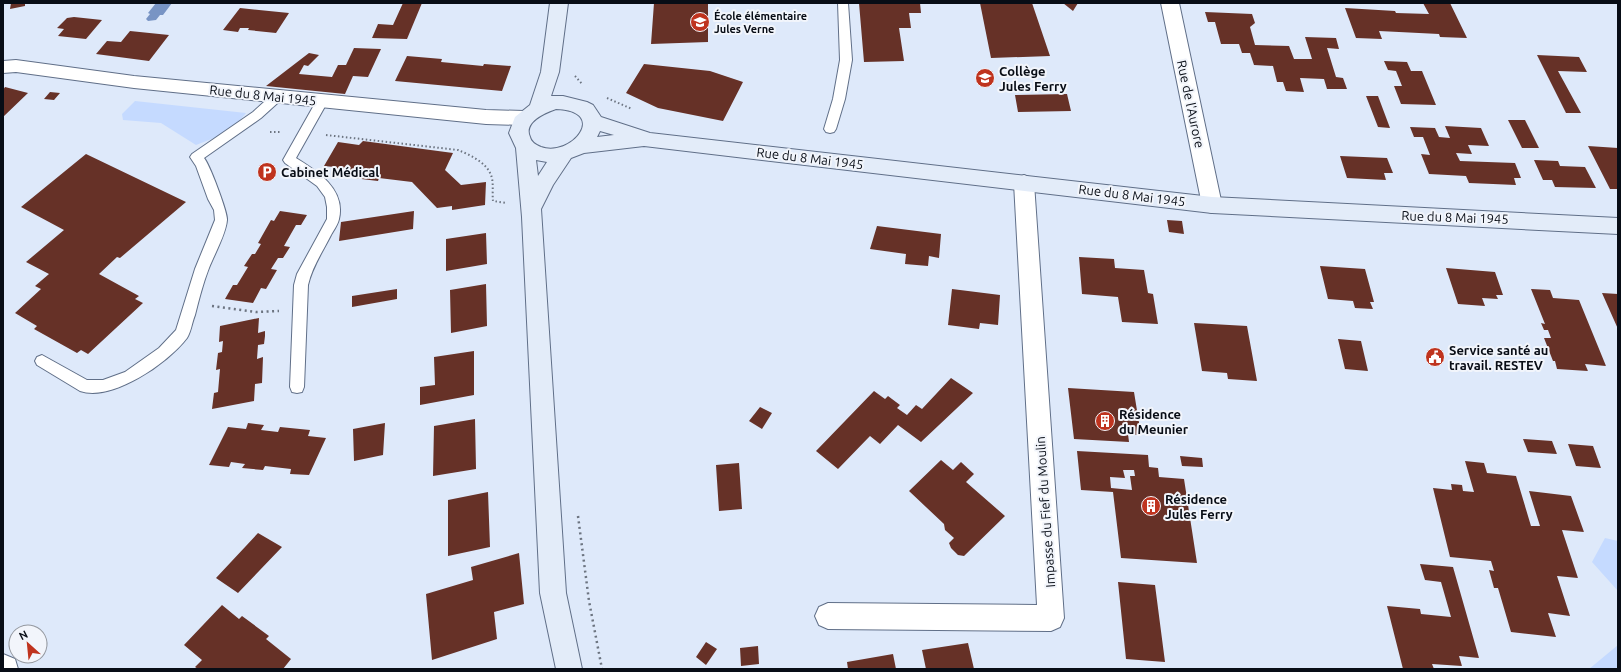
<svg xmlns="http://www.w3.org/2000/svg" width="1621" height="672" viewBox="0 0 1621 672" font-family="Ubuntu,sans-serif">
<rect width="100%" height="100%" fill="#dee9fa"/>
<path fill="#c5daff" d="M135 101 246 113C232 131 218 137 196 145L161 123 123 120 122 114Z
M1605 538 1618 541V591L1592 562Z
M1618 645V669H1589Z"/>
<path fill="#7894c4" d="M156 3H172L163 15H160L156 20 148 21 146 19 150 14 148 13Z"/>
<path fill="#663127" fill-rule="evenodd" d="M11 3H25V6L10 9Z
M403 3H422L407 39 372 38 378 24 393 25Z
M654 3H708V42L651 44Z
M859 3H920L921 13H909L911 28H899L904 61 864 62Z
M980 3H1032L1050 56 991 58Z
M1063 3H1078L1073 11Z
M1423 3H1450L1467 38 1440 37 1439 34 1379 31 1382 39 1356 38 1345 8 1395 11 1396 13 1429 14Z
M240 8 289 13 276 33 248 30 249 28H240L238 32 223 30Z
M1205 12 1252 14 1255 23 1250 27 1255 45 1289 46 1294 59H1312L1305 37 1336 38 1339 49 1327 48 1336 77 1343 78 1347 89H1327L1324 79 1300 78 1304 92 1286 91 1283 82H1277L1273 66 1254 65 1250 53H1242L1239 44H1221L1215 22H1208Z
M74 17 102 20 86 39 58 36 64 29 57 28 67 18Z
M130 31 169 35 149 61 96 54 107 41 121 42Z
M354 48 381 49 368 77 353 76 345 94 266 86 309 53 319 55 308 66 304 65 299 74 332 77 338 65H346Z
M1537 55 1579 57 1587 72 1558 71 1581 113H1566Z
M407 56 442 59 441 62 483 66 484 64 511 66 502 91 395 81Z
M1384 61 1407 62 1411 71H1422L1436 105 1401 104 1394 86H1402L1396 71 1388 70Z
M644 64 710 71 743 82 723 121 658 108 626 93Z
M5 87 28 93 3 117V90Z
M50 92 60 93 54 100 44 99Z
M1067 94 1071 111 1018 112 1015 95Z
M1366 96H1378L1390 128 1378 127Z
M1508 120H1525L1539 148H1522Z
M1445 126 1481 128 1489 146 1468 145 1472 154 1456 153 1460 161 1515 163 1521 178H1514L1516 185 1493 184 1469 183 1466 176 1429 174 1421 154 1430 155 1423 137H1414L1410 127 1435 128 1439 137 1450 138Z
M363 141 453 153 445 170 461 185 486 182 485 205 452 210V206L437 208 412 182 379 178 378 181 353 178 354 174 332 171 334 167 324 166 338 142 359 145Z
M1588 146 1618 148V189H1610Z
M86 154 186 202 120 258 117 257 99 274 139 296 135 299 143 303 88 354 81 350 77 353 34 329 37 326 15 313 41 289 35 286 49 274 26 262 64 230 21 207Z
M1340 156 1387 158 1393 173H1384L1386 180 1347 178Z
M1534 160 1558 161 1560 166 1585 167 1596 188 1555 187 1552 180H1543Z
M280 211 307 215 301 225H296L284 246 290 247 283 258H278L271 269 277 270 266 289 261 288 253 303 225 299 233 285H237L248 267 244 266 252 254H255L261 244 258 243 271 220 274 221Z
M414 211 413 229 339 241 341 222Z
M1167 220 1182 221 1184 234 1169 232Z
M877 226 941 234 939 258 929 256 928 266 905 264 906 254 870 249Z
M486 233 487 264 446 271V239Z
M1079 257 1114 259 1115 268 1144 270 1148 293 1153 294 1158 324 1122 322 1118 297 1082 294Z
M1320 266 1365 269 1374 302H1370L1373 309 1355 308 1353 301 1328 299Z
M1446 268 1495 272 1503 295H1496L1498 299 1482 298 1485 306 1458 304Z
M486 284 487 326 451 333 450 290Z
M397 289V299L352 307V296Z
M952 289 1000 295 998 325 980 323 979 329 948 325Z
M1531 289 1550 290 1553 298 1579 300 1606 366 1585 364 1588 371 1557 369 1555 361H1553L1544 338H1551L1548 330H1544L1541 323 1545 324Z
M1602 293 1618 294V329Z
M259 318 258 333 265 331V336L264 344 258 345 257 359 263 357 262 383 255 384 254 401 212 409 214 393 218 392 220 369 216 370 218 353 222 352 223 341 219 342 220 326Z
M1194 323 1247 326 1257 381 1228 379 1227 373 1202 371Z
M1338 339 1361 341 1368 371 1345 369Z
M474 351V395L420 405V387L435 385 434 357Z
M951 378 973 393 921 442 898 425 880 444 870 436 838 469 816 451 874 391 885 399 888 396 900 405 897 408 907 415 916 405 922 409Z
M1068 388 1134 392 1141 435 1128 434 1129 442 1074 439Z
M760 407 772 413 762 429 749 421Z
M475 419 476 469 433 476 434 426Z
M248 423 264 425 261 430 278 432 280 427 310 430 308 436 326 438 309 475 290 474 291 469 265 466 263 470 242 468 245 464 231 462 229 467 209 465 228 427 246 429Z
M385 423 383 455 354 461 353 429Z
M1523 439 1552 441 1557 454 1528 452Z
M1568 444 1593 446 1601 468 1576 466Z
M1077 451 1148 455 1149 467 1158 468 1159 477 1184 479 1197 563 1121 558 1113 492 1081 490ZM1123 470H1134L1135 476H1130L1132 490 1111 488 1110 477 1125 478Z
M1180 456 1202 458 1203 467 1182 466Z
M941 460 953 470 961 462 974 474 966 482 1005 516 964 556 958 555 951 548 949 543 954 538 945 530 944 524 909 491Z
M1465 461 1484 463 1487 473 1516 476 1531 526H1540L1529 491 1571 496 1584 532 1562 530 1578 578 1557 576 1570 616 1548 613 1556 637 1511 632 1498 588H1494L1489 570 1494 571 1491 561 1450 557 1433 488 1452 490 1451 484 1462 485 1463 491 1474 492Z
M739 463 742 509 719 511 716 465Z
M488 492 490 547 448 556V500Z
M258 533 282 547 238 593 216 578Z
M519 553 524 604 494 612 497 639 432 660 426 594 473 580 471 567Z
M1420 564 1453 567 1479 658 1459 656 1462 666 1432 664 1434 669H1403L1387 606 1420 609 1421 614 1451 617 1441 582 1425 580Z
M1118 582 1155 585 1165 662 1126 659Z
M222 605 239 619 242 616 269 636 266 639 291 659 283 669H198L195 667 202 660 184 645Z
M706 642 717 649 706 665 696 657Z
M968 643 974 669H926L922 650Z
M758 646 759 664 741 666 740 648Z
M893 654 896 669H848L847 662Z"/>
<g fill="none" stroke-linecap="round" stroke-linejoin="round">
<g stroke="#606f88" stroke-width="2">
<path id="lane" d="M838 3H848L852 60 845 99 836 129 834 132 830 133 826 132 824 129 833 99 840 60Z
M278 92 282 93 284 96 282 99 261 118 204 158C209 163 228 213 227 220 226 234 214 255 209 268 203 283 199 299 195 315 192 322 191 332 187 338 168 363 112 402 80 391L37 365 35 361 37 357 42 355 87 380H103L125 372 159 348 176 330 195 269 215 220 214 210 208 199 196 166 190 157 192 154 253 112 274 93Z
M322 97 326 98 328 101 296 158C317 171 346 189 339 219 338 224 334 230 331 235 323 251 312 267 308 285L304 387 302 392 297 393 292 392 290 387 294 285 297 274 327 219V207L325 197 317 186 285 163 283 160 318 98Z"/>
</g>
<g stroke="#606f88" stroke-width="2">
<path id="street" d="M1161 3H1179L1222 205 1219 211 1212 213 1205 211 1202 205Z
M16 60 134 76 486 110 524 111 531 113 533 118 531 123 524 125 486 124 134 88 16 72 3 73V61Z
M1024 175 1031 178 1034 183 1064 618 1060 627 1051 631 828 629 819 625 815 616 819 607 828 603 1037 605 1014 183 1017 178Z
M3 654 15 659 18 669H3Z"/>
</g>
<g stroke="#606f88" stroke-width="2">
<path id="secondary" d="M550 3H568L559 72 551 96H563L587 102 593 105 601 117 650 133 1212 197 1618 218V234L1212 213 644 146 584 153 571 158 553 185 541 209 566 593 582 669H556L540 593 522 217 516 148 509 133 515 117 530 105 541 72ZM556 109C610 111 571 158 541 147 536 145 531 142 530 137 523 122 545 113 556 109ZM600 131 614 135 597 137ZM536 160 547 162 538 176Z"/>
</g>
<path stroke="#6c7480" stroke-width="2" stroke-dasharray="1.5 2.5" stroke-linecap="butt" d="M575 76 582 84
M607 98 632 109
M270 132H281
M326 135 458 150C470 155 486 162 491 175 494 183 492 193 493 201L506 203"/>
<path stroke="#6c7480" stroke-width="2.5" stroke-dasharray="2 3.5" stroke-linecap="butt" d="M212 306 256 312 279 311
M578 516 589 601 602 669"/>
<use href="#lane" fill="#fff" fill-rule="evenodd"/>
<use href="#street" fill="#fff" fill-rule="evenodd"/>
<use href="#secondary" fill="#e3ecf9" fill-rule="evenodd"/>
</g>
<defs>
<g id="school-disc" transform="scale(1)"><circle r="9.5" fill="#bf331e" stroke="#f2f5fb"/><path d="M0-5L7-2L0 1L-7-2ZM-4 1L0 2.5L4 1V4Q0 6-4 4Z" fill="#fff"/></g>
<g id="parking-disc" transform="scale(1)"><circle r="9.5" fill="#bf331e" stroke="#f2f5fb"/><path d="M-3.5-5.5H1a3.5 3.5 0 0 1 0 7H-1V5.5H-3.5ZM-1-3.4V-.6H.8a1.4 1.4 0 0 0 0-2.8Z" fill="#fff"/></g>
<g id="civic-disc" transform="scale(1)"><circle r="9.5" fill="#bf331e" stroke="#f2f5fb"/><path d="M-.6-6.5H3V-4.5H.6V-3L4-1V1h2V6H-6V1h2V-1L-.6-3ZM-1.2 2.5V6h2.4V2.5Z" fill="#fff"/></g>
<g id="building-disc" transform="scale(1)"><circle r="9.5" fill="#bf331e" stroke="#f2f5fb"/><path d="M-4-6H4V6H1V3H-1V6H-4ZM-2.5-4.3h1.7v1.8h-1.7ZM.8-4.3h1.7v1.8H.8ZM-2.5-1h1.7V.8h-1.7ZM.8-1h1.7V.8H.8Z" fill="#fff"/></g>
</defs>
<g fill-rule="evenodd">
<use href="#school-disc" x="700" y="22"/>
<use href="#school-disc" x="985" y="78"/>
<use href="#parking-disc" x="267" y="172"/>
<use href="#civic-disc" x="1435" y="357"/>
<use href="#building-disc" x="1105" y="421"/>
<use href="#building-disc" x="1151" y="506"/>
</g>
<g text-anchor="middle" dominant-baseline="central" stroke-width="4" stroke-linejoin="round" paint-order="stroke">
<g font-size="11" font-weight="bold" fill="#080d16" stroke="#f2f5fb" text-anchor="start">
<text x="714" y="16">École élémentaire<tspan x="714" dy="13">Jules Verne</tspan></text>
</g>
<g font-size="13" font-weight="bold" fill="#080d16" stroke="#f2f5fb" text-anchor="start">
<text x="999" y="71">Collège<tspan x="999" dy="15">Jules Ferry</tspan></text>
<text x="281" y="172">Cabinet Médical</text>
<text x="1449" y="350">Service santé au<tspan x="1449" dy="15">travail. RESTEV</tspan></text>
<text x="1119" y="414">Résidence<tspan x="1119" dy="15">du Meunier</tspan></text>
<text x="1165" y="499">Résidence<tspan x="1165" dy="15">Jules Ferry</tspan></text>
</g>
<g font-size="13" fill="#080d16" stroke="#f2f5fb">
<text transform="translate(263 95) rotate(6)">Rue du 8 Mai 1945</text>
<text transform="translate(1191 104) rotate(78)">Rue de l'Aurore</text>
<text transform="translate(810 158) rotate(7)">Rue du 8 Mai 1945</text>
<text transform="translate(1132 195) rotate(7)">Rue du 8 Mai 1945</text>
<text transform="translate(1455 217) rotate(2)">Rue du 8 Mai 1945</text>
<text transform="translate(1045 512) rotate(-94)">Impasse du Fief du Moulin</text>
</g>
</g>
<rect width="1621" height="672" fill="none" stroke="#080d16" stroke-width="8"/>
<g transform="translate(28 644) rotate(333)"><circle r="19" fill="#f2f5fb" stroke="#94989f"/>
<path d="M0-3L7 15L0 10L-7 15Z" fill="#bf331e"/>
<text y="-6" font-size="11" font-weight="bold" text-anchor="middle" fill="#080d16">N</text>
</g>
</svg>
